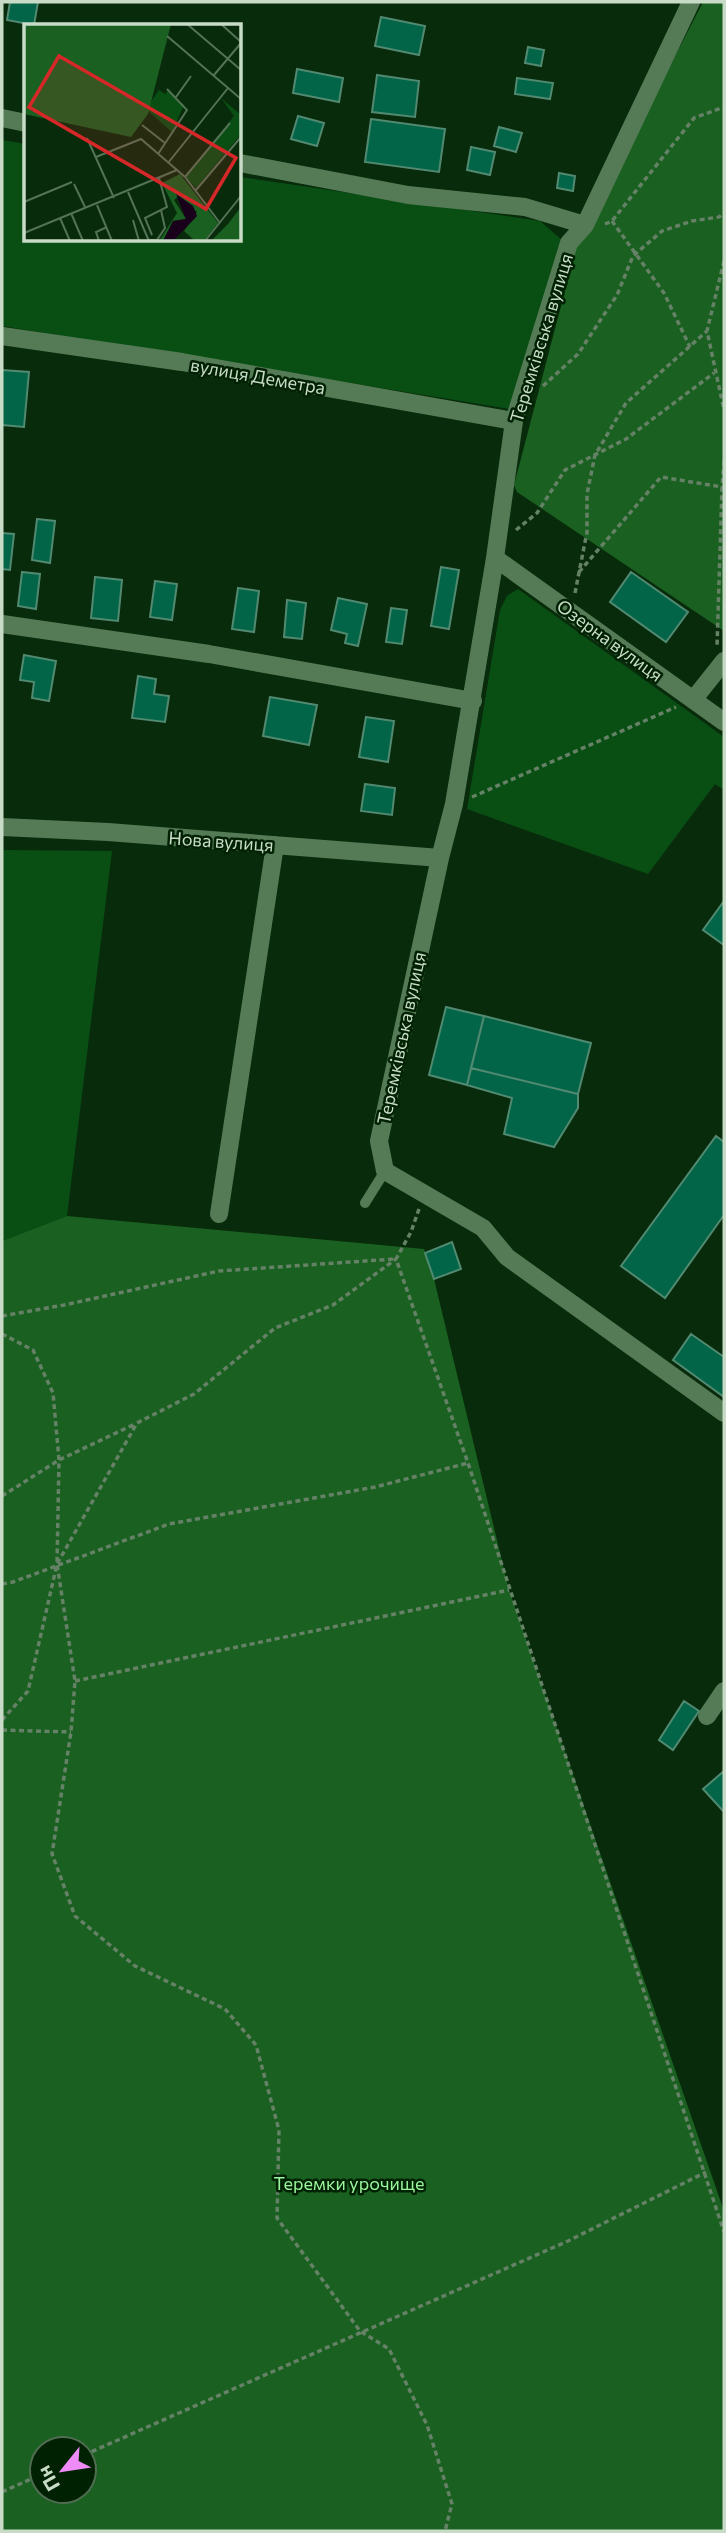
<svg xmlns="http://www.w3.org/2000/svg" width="726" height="2533" viewBox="0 0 726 2533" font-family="Commissioner,sans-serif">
<rect width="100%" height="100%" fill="#082c0b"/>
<path fill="#094f14" d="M2 140 26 144V240H240V177L540 221 563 241 510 409 2 326Z
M518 589 724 737V790L715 784 648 874 467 809 500 610 507 596Z
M2 850 112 851 67 1216 2 1241Z"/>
<path fill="#1a6021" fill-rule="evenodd" d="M703 2H724V631L517 492 514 485 576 249Z
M67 1216 424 1249 434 1279 509 1590 724 2211V2531H2V1241ZM42 2449H84V2491H42Z"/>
<path fill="#036548" stroke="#518971" stroke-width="2" d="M10 2H38L34 25 7 20Z
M381 17 425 26 419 55 375 46Z
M528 47 544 50 541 66 525 63Z
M297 69 343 78 339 102 293 93Z
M377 75 419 81 415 117 372 112Z
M517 78 553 83 550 99 515 94Z
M298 116 324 123 317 146 291 139Z
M371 119 445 129 439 172 365 162Z
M499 127 522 133 516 152 494 146Z
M471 147 495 152 490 175 467 170Z
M559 173 575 176 573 191 557 188Z
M2 370 29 372 24 427 2 425Z
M37 519 55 521 50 563 32 560Z
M2 533 14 534 10 570 2 569Z
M441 567 459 570 449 629 431 626Z
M22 572 40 574 36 609 18 606Z
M631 572 688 612 666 642 610 602Z
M95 577 122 580 118 621 91 618Z
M155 581 177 584 172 620 150 617Z
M238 588 259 591 254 632 232 629Z
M338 598 367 604 358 646 345 643 347 634 331 630Z
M287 600 306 603 302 639 284 637Z
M391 608 407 610 402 644 386 642Z
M24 655 56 661 49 701 32 698 34 682 20 680Z
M138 676 156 679 154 694 169 696 165 722 132 718Z
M270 697 317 705 309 745 263 736Z
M366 717 394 721 388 762 359 757Z
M365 784 395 788 392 815 361 811Z
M724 901V945L703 930Z
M446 1007 484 1016 467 1085 429 1075Z
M484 1016 591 1043 578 1094 471 1068Z
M471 1068 578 1094V1108L554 1147 504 1134 512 1098 467 1085Z
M716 1136 724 1142V1215L665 1298 621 1266Z
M452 1242 461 1269 434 1279 425 1253Z
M691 1334 724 1357V1397L673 1360Z
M684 1701 699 1711 673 1750 659 1740Z
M724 1771V1812L703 1789Z"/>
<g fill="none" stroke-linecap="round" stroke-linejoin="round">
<path stroke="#658166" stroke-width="3.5" stroke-dasharray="5 3.5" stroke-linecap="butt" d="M612 221 664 293 690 347
M605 224 612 221 694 118 724 107
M724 261 707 331 724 410
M543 386 578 354 617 295 633 256 662 231 692 221 719 217 724 213
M724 461 722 487 724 488
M516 530 537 513 565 470 626 439 714 373
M579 572 661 477 722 487 717 647
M575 593 587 532V494L595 455 626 403 707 331
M472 797 676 707
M419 1209 411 1232 396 1259 468 1463 724 2232
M2 1316 64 1305 219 1271 394 1259
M2 1334 33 1350 53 1393 59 1460 57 1564 75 1681 71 1732 52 1854 75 1916 135 1966 225 2009 256 2045 279 2130 277 2218 360 2331 389 2349 427 2425 452 2504 445 2531
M2 1496 59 1460 135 1424
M2 1584 13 1582 169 1524 375 1487 468 1463
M75 1681 509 1590
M2 1720 28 1691 57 1564 137 1423 194 1394 275 1328 333 1305 396 1259
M2 1730 71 1732
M84 2455 568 2241 706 2172
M2 2492 42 2474"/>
<path stroke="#557b56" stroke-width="10" d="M365 1203 385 1171"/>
<path stroke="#557b56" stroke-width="18" d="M691 2 585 225 569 243 514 421 495 558 454 804 440 858 379 1141 385 1171 483 1228 507 1257 724 1413
M2 118 26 123
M240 163 408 195 525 207 585 225
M2 336 182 362 514 421
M495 558 724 722
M2 624 209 654 473 701
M693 700 724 661
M2 827 108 832 440 858
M219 1214 275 845
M707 1716 724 1691"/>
</g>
<g text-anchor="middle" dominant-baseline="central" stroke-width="5" stroke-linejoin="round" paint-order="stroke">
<g font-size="18" fill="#c7dbc6" stroke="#002203">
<text transform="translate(541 338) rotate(-73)">Теремківська вулиця</text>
<text transform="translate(258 376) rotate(10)">вулиця Деметра</text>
<text transform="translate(610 640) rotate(36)">Озерна вулиця</text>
<text transform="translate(221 841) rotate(4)">Нова вулиця</text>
<text transform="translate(401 1038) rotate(-78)">Теремківська вулиця</text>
</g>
<g font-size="18" fill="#9bf59d" stroke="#002203">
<text x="349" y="2183">Теремки урочище</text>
</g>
</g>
<g transform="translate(24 24)">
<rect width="217" height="217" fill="#082c0b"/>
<path d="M135 66 141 70 144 67 160 81 148 108 122 85ZM197 74 217 91V110L172 164 162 153 210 92Z" fill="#094f14"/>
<path d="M0 0H147L124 90 107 113 0 90ZM156 150 194 199 180 217H171L160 207 173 188 155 172 150 176 162 195 149 197 139 217H135L153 189 138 159ZM217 183V217H187L204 200Z" fill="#1a6021"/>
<path d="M152 170 169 182 173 192 149 217H139L149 197 162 195Z" fill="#19001b"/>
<path fill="none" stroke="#547256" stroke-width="2" d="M163 0 217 46M197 0 217 18M143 12 217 75M190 51 217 19M152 73 167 52M118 101 141 119M63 114 90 174M134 130 163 86 143 65M72 133 117 115 161 153 196 199M144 139 204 64M161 153 206 99M50 160 61 183M172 166 217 113M104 168 125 217M0 178 48 158M73 181 88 217M47 189 59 217M36 194 46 217M109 196 115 217M0 209 153 146M128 211 121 194 143 183 135 154M125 216H133L141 204 137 186M75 217 72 208 83 203M181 217 217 172"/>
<path fill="#d62828" fill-opacity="0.15" stroke="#d62828" stroke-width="3.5" d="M35 32 212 134 182 185 5 83Z"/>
<rect width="217" height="217" fill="none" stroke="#c7dbc6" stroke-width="3.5"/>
</g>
<rect width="726" height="2533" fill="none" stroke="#c7dbc6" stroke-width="7"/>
<g transform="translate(63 2470) rotate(240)"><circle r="33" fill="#002203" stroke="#506c51" stroke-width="2"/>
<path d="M0-5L12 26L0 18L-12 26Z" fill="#ef8bf6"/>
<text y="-10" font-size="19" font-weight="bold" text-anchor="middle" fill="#c7dbc6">Пн</text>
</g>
</svg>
